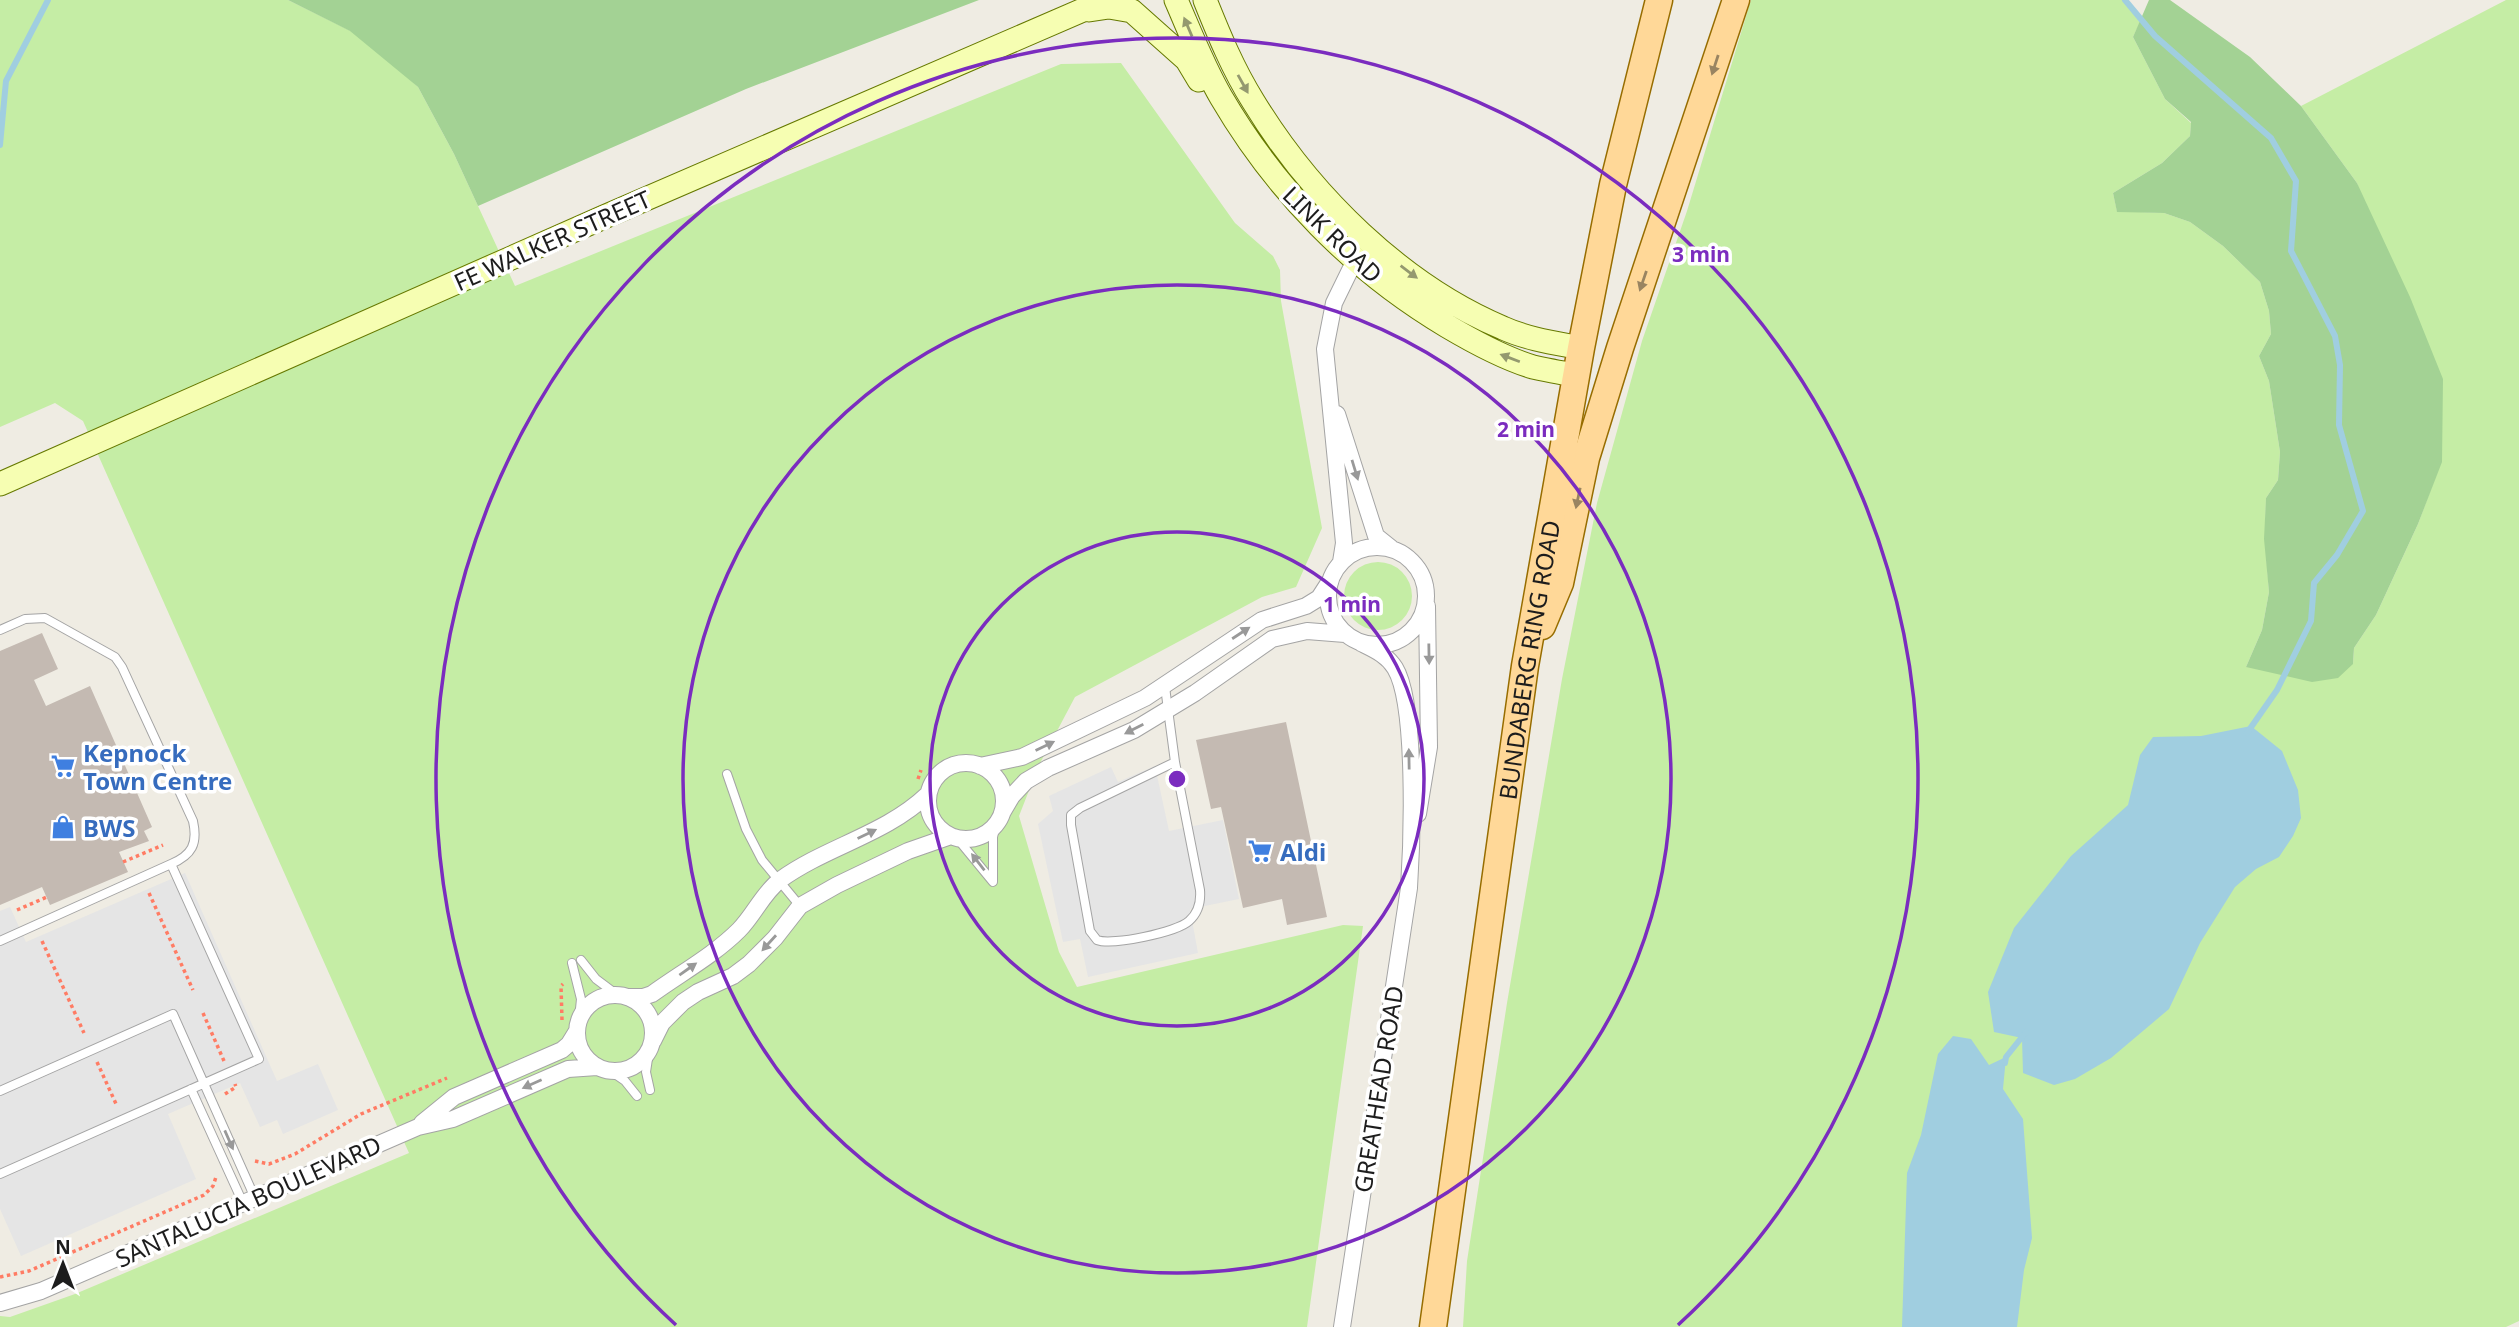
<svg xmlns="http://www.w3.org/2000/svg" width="2519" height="1327" viewBox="0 0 2519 1327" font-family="'Noto Sans',sans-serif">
<rect width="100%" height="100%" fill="#efece3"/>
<path fill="#c5eda5" d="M0 0H288L365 38 418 87 454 154 515 286 1061 64 1121 63 1235 223 1273 256 1280 270 1281 301 1322 528 1296 587 1262 597 1075 697 1039 765 1019 816 1059 952 1077 987 1343 925 1363 926 1307 1327H0V1316L10 1317 75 1294 409 1153 83 421 55 403 0 427Z
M1751 0H2125L2141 20 2133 37 2165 99 2191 123 2190 136 2162 163 2113 193 2117 211 2164 213 2190 222 2223 246 2260 282 2269 311 2271 334 2259 356 2269 381 2280 452 2278 480 2266 498 2265 539 2269 592 2262 630 2246 667 2353 664 2354 648 2376 615 2418 524 2441 462 2357 183 2301 106 2506 0H2519V1321L2506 1327H1463L1467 1261 1507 1003 1562 679 1597 503 1642 341 1687 211Z
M1344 596a34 34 0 1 1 68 0a34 34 0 1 1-68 0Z"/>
<path fill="#a3d294" d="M288 0H979L746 89 478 206 454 154 418 87 350 31Z
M2149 0H2170L2250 57 2301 106 2357 183 2410 297 2443 379 2442 462 2418 524 2376 615 2354 648 2353 664 2338 678 2312 682 2246 667 2262 630 2269 592 2264 539 2266 498 2278 480 2280 452 2269 381 2259 356 2271 334 2269 311 2260 282 2223 246 2190 222 2164 213 2117 212 2113 193 2162 163 2190 136 2191 122 2165 99 2133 37Z"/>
<path fill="#e5e5e5" d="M1155 766 1169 831 1223 820 1239 899 1190 909 1198 953 1088 977 1080 939 1063 942 1038 824 1053 811 1049 796 1111 767 1118 782Z
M185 873 277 1081 318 1064 338 1110 283 1134 277 1120 260 1127 240 1083 168 1114 196 1179 21 1256 0 1209V911L10 907 26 942Z"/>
<path fill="#a0cee0" d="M2251 726 2282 751 2298 790 2301 818 2293 836 2279 857 2256 869 2235 887 2200 943 2169 1009 2111 1058 2075 1079 2054 1085 2023 1073 2022 1038 1994 1032 1988 992 2014 928 2071 856 2128 805 2140 755 2153 737 2201 736Z
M1953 1036 1971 1039 1989 1065 2006 1057 2003 1089 2023 1119 2032 1238 2024 1270 2017 1327H1902L1907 1173 1921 1135 1938 1054Z"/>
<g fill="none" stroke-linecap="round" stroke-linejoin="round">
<path stroke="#a0cee0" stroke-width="6" d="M2125 0 2155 36 2271 138 2296 181 2291 251 2335 336 2340 365 2339 425 2363 511 2337 555 2314 583 2311 621 2277 690 2247 733
M0 145 6 81 48 0
M2005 1063 2006 1057 2026 1032"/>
</g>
<path fill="#c4bab2" d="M42 633 58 669 34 680 46 706 90 686 152 827 144 831 149 841 119 852 128 872 50 905 42 887 0 905V651Z
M1286 722 1327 917 1287 925 1282 899 1243 908 1221 807 1211 809 1196 740Z"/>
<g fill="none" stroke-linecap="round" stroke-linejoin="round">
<g stroke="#a4a4a4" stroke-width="10">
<path id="service" d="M0 630 25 619 45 618 115 657 122 667 193 821C198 844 192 855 171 864
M1165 687 1175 762
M1175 762 1200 890C1201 902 1198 913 1189 921 1177 932 1112 946 1097 940L1090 931 1071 825V815L1080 808Z
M727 774 746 829 762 860 800 906
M956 837 993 882V837L996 824
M0 941 171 864 259 1059 0 1174
M581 960 596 979 616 994
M572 963 581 999 579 1019
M649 1052 646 1072 650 1090
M609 1070 625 1081 637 1096
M191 1089 243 1203
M0 1091 173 1014 255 1198"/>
</g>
<g stroke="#a4a4a4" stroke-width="18">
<path id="minor" d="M1337 414 1376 536 1391 548
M1328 596a49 49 0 1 1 98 0a49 49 0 1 1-98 0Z
M1341 562 1344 543 1325 349 1334 303 1355 260
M928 801a38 38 0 1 1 76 0a38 38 0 1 1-76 0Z
M980 766 1022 757 1145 698 1262 620 1306 606 1319 598 1330 581
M1002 813 1012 796 1026 781 1048 768 1134 730 1195 693 1272 639 1307 631 1345 634
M1418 814 1429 747 1427 606
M577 1033a38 38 0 1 1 76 0a38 38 0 1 1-76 0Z
M628 997H643L652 994C681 973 714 955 739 930 754 915 763 893 780 880 827 846 885 835 928 794
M653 1041 662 1023 683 1002 698 992 733 976 749 964 775 938 800 906 837 885 908 851 951 836
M422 1123 454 1097 562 1050 569 1044 577 1031
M0 1303 41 1291 418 1127 453 1119 568 1069 597 1067
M1342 1327 1409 888C1412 843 1417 704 1395 668 1387 655 1375 650 1361 643"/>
</g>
<g stroke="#667900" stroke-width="25">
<path id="secondary" d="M1176 0C1190 32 1203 66 1221 97 1276 191 1353 270 1447 326 1474 342 1503 358 1533 367 1547 370 1561 373 1575 375
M1205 0C1219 35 1233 69 1253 101 1310 195 1401 285 1503 328 1527 339 1555 343 1581 348
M1089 10 1109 7 1132 11 1187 60 1199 80
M0 484 604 217 1106 0"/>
</g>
<g stroke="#976d00" stroke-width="29">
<g id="primary">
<path d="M1542 626 1560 583 1586 458 1620 348 1736 0"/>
<path id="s1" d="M1433 1327 1525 666 1581 348 1613 185 1659 0"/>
</g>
</g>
<path stroke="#ff7c64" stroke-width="3.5" stroke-dasharray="3.5 3.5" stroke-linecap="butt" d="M918 779 921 770
M123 862 163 845
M149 893 193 990
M17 910 47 897
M42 941 84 1033
M203 1013 224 1061
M562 1020 561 986 563 984
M97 1062 117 1106
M225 1094 236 1087 235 1084
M255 1161 269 1164 295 1154 361 1114 447 1078
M0 1277 29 1271 204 1195 213 1186 216 1177"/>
<use href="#service" stroke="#fff" stroke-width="8"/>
<use href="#minor" stroke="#fff" stroke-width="16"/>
<use href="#secondary" stroke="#f6feb2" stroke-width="23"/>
<use href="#primary" stroke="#ffd898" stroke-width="26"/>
</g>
<defs><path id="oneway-solid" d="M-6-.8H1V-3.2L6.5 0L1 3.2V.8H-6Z" transform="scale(1.75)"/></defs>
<g fill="#94996f">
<use href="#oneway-solid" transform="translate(1188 27) rotate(-113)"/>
<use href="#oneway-solid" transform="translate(1243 84) rotate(61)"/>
<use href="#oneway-solid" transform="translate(1409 272) rotate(37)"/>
<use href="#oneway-solid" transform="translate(1510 358) rotate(-159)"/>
</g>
<g fill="#998461">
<use href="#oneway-solid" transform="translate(1715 65) rotate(108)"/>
<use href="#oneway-solid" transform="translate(1643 281) rotate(109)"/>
<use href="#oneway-solid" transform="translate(1578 498) rotate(102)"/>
</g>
<g fill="#999">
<use href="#oneway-solid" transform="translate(1355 470) rotate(73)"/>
<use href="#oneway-solid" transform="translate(1241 633) rotate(-33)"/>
<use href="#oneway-solid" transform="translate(1429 654) rotate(89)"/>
<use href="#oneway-solid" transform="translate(1134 729) rotate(153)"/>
<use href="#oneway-solid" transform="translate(1045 746) rotate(-26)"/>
<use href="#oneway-solid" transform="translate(1409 759) rotate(-91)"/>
<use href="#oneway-solid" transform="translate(867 834) rotate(-26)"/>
<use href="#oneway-solid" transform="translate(978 862) rotate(-128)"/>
<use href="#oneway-solid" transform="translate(769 943) rotate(132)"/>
<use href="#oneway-solid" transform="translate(688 969) rotate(-35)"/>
<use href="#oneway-solid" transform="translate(532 1084) rotate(156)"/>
<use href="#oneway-solid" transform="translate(229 1140) rotate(66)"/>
</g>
<g fill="none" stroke="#7b2cbf" stroke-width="3.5">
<circle cx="1177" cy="779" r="247"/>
<circle cx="1177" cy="779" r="494"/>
<path d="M676 1325A741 741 0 1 1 1678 1325"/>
</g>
<defs>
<g id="supermarket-bare" transform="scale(1.89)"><path d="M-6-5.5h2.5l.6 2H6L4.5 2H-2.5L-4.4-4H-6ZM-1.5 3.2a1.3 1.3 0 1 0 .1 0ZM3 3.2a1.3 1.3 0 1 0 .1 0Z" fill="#3f7fe0" stroke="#fff" stroke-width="2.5" paint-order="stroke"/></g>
<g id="shop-bare" transform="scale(1.89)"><path d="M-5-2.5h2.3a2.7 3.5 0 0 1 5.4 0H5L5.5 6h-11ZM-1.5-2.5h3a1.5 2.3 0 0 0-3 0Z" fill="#3f7fe0" stroke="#fff" stroke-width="2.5" paint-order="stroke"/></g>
</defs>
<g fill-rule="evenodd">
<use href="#supermarket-bare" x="63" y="766"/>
<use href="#shop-bare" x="63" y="827"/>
<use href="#supermarket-bare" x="1260" y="851"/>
</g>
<g text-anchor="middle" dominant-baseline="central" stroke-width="7" stroke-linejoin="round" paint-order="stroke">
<g font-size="24" fill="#1d1d1d" stroke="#fff">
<text transform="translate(1333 234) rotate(44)">LINK ROAD</text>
<text transform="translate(552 240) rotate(-24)">FE WALKER STREET</text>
<text stroke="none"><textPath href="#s1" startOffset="674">BUNDABERG RING ROAD</textPath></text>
<text transform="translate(1378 1089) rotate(-81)">GREATHEAD ROAD</text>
<text transform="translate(248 1201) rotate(-24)">SANTALUCIA BOULEVARD</text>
</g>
<g font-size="24" font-weight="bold" fill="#366cbe" stroke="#fff" text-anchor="start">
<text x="83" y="752">Kepnock<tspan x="83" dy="28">Town Centre</tspan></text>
<text x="83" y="827">BWS</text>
<text x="1280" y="851">Aldi</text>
</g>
</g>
<circle cx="1177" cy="779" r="10" fill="#7b2cbf" stroke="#fff" stroke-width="3.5"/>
<g font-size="21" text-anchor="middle" font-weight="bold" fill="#7b2cbf" stroke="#fff" stroke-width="7" stroke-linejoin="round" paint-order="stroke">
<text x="1701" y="262">3 min</text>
<text x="1526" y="437">2 min</text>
<text x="1352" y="612">1 min</text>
</g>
<g transform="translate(63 1264)" stroke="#ffffff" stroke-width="5" paint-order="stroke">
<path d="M0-5L12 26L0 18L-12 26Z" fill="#1d1d1d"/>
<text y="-10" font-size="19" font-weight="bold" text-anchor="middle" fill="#1d1d1d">N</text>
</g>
</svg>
